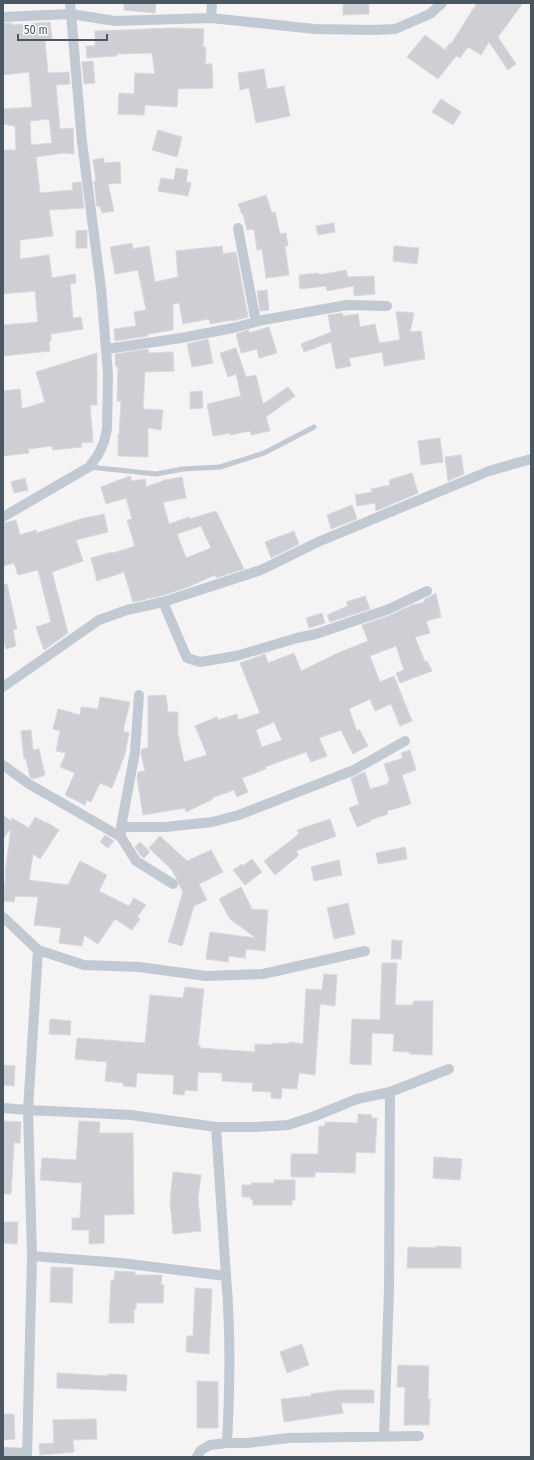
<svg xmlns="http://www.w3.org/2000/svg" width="534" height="1460" viewBox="0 0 534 1460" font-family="'Fira Sans Condensed',sans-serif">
<rect width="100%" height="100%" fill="#f5f3f3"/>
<path fill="#cdcfd5" stroke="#d7d9de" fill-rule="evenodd" d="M124 3H156L155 13 124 10Z
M343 3H369V14L343 15Z
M477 3H523L498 37 516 64 508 70 489 42 481 55 468 47 460 58 456 56 438 79 407 57 425 35 445 50 450 43 451 44Z
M50 22 52 39 45 40 48 73 69 72 70 84 56 85 60 129 73 128 74 154 64 153 36 157 40 193 73 190 72 183 81 182 84 208 49 210 53 236 20 240V259L49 255 52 278 75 274 76 283 70 284 73 318 81 317 83 329 51 334V341H49L50 351 3 356V325L38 322 35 291 3 294V150H16L15 126 3 124V109L32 107 29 72 3 75V23H12V25ZM49 119 52 143 31 145 30 121Z
M173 28 204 29 203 47H206L205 64H212L213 88 178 89 177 107 145 105 144 115 118 114 119 93 134 94 135 73 155 74 152 53 117 54V56L87 58 86 46H95V31Z
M93 61 95 83 84 84 82 62Z
M264 69 267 89 284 86 290 116 256 123 249 88 240 90 238 73Z
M441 99 461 112 453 125 432 112Z
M158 130 182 137 177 157 152 150Z
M104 158V163L120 162 121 183 108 184 114 211 102 213 100 206 97 207 94 181H96L93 160Z
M176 168 188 170 186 182 191 183 188 196 158 191 161 178 174 180Z
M266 195 272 213 275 212 280 234 286 233 288 246H285L289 275 266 278 262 249 257 250 254 229 247 230 243 214H242L238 204Z
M334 223 335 232 318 235 316 226Z
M87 230V248H76V231Z
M132 243 133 249 149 246 155 282 178 277 176 251 222 246 223 254 236 252 248 317 232 321V320L210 324 209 319 183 324 179 303 173 304V330L148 334V336L115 341 114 329 136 326 134 312 146 310 138 270 115 274 110 247Z
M394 246 419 248 417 264 393 261Z
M346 270 348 277 374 276 375 294 354 296V286L327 291 326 286 300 289 299 275 319 273V275Z
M267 290 269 310 260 311 257 291Z
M396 312H407L414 313 410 332 421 331 425 359 384 366 382 352 349 358 351 366 336 369 331 342 304 352 301 344 331 332 328 315 342 313 343 316 358 314 360 327 375 324 379 343 400 340Z
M269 327 277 353 259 358 257 349 241 353 236 334 249 330V333Z
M208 339 213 363 192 367 187 344Z
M236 348 246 377 256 375 263 404 288 387 295 396 266 417 270 431 251 435 250 431 230 435V433L213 436 207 404 241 396 236 374 228 377 220 353Z
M148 349 149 353 173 352 174 371 145 372 143 409 163 410 161 430 148 428V457L118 456V435H119L121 401H117L118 367H116L115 354Z
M97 353V405H90L93 442 81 443 82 447 53 450 52 446 28 449 29 453 3 456V391L20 389 22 409 45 402 36 372Z
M202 391 203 408 190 409V392Z
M440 438 443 462 421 465 418 441Z
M461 455 464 474 448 481 445 457Z
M412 473 418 493 376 511 375 503 357 506 355 495 372 492 371 489 390 485 389 480Z
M130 476 132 481 145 479 146 487 165 480 182 477 186 498 163 502 169 524 189 517 190 519 216 511 244 569 216 578 215 575 188 587 161 596 133 602 124 572 97 581 91 558 112 552 113 553 135 546 127 520 132 519 126 498 106 504 101 487ZM201 526 211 548 186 558 177 534Z
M25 478 28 490 14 493 11 482Z
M352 505 357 519 331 529 327 515Z
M104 514 108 532 76 540 83 561 52 572 68 633 44 650 36 627 51 622 38 570 18 575 14 563 3 566V523L16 520 20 535 36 530 37 533 80 519Z
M294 531 299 544 271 558 265 542Z
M3 584H7L17 629 13 630 16 646 6 649 3 637Z
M436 593 441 617 426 621 430 633 415 637 425 662 427 661 432 671 400 683 396 673 404 670 396 646 370 656 380 682 394 676 412 721 400 726 391 704 375 711 370 699 349 709 357 731 359 729 368 746 353 754 341 730 319 738 327 756 311 762 306 752 265 767 266 769 242 778 248 792 237 797 234 790 212 798 213 799 186 812 185 808 143 815 137 778 138 772 145 771 141 754 142 749 148 748V696L166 695 168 712H178V734L184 762 207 755 195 726 217 717 218 720 237 714 238 720 260 713 240 663 265 654 268 663 294 653 301 671 338 653 368 641 362 625 391 615 412 605 425 602 424 600ZM274 722 282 740 262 747 256 730Z
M365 596 370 609 330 622 327 615 348 606 346 602Z
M322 613 325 623 309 628 306 618Z
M100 697 130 702 123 731 129 733 125 754 112 788 100 783 91 802 87 800 85 805 65 795 75 773 60 767 66 753 56 751 60 731 53 729 58 709 80 715 81 707 98 709Z
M31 730 33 750 39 749 45 775 33 779 30 777 26 759H24L21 731Z
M410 750 416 770 402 775 411 804 387 811 388 814 370 820 371 821 357 827 349 808 359 804 351 778 365 772 370 789 388 784 387 782H390L384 764 403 758 401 753Z
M3 815 11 821 12 818 29 828 35 817 46 823V822L59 830 40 859 33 854 29 880 68 885 80 861 107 875 99 891 129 906 134 898 146 905 137 917 140 919 132 930 115 919 98 944 84 935 82 946 59 943 61 928 34 925 38 897 15 896 14 902 3 901 6 873H5L11 828 3 839Z
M330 819 336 836 296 851 299 855 275 875 264 861 299 834 297 830Z
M105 835 114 841 108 848 100 842Z
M160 836 187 861 211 850 223 872 199 884 207 900 194 906 182 946 168 942 183 892 172 870 149 848Z
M140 842 150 852 144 858 141 856 135 847Z
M405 847 407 859 378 864 376 853Z
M252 859 262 872 245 885 233 870 242 864 243 866Z
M339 860 342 875 314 881 311 867Z
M241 887 252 909 268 910 265 951 246 949 245 958 229 956 228 962 206 959 210 932 256 938 230 919 219 899Z
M348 903 355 934 334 939 327 908Z
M392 940 402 941 401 959H391Z
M382 963H397L395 1005H413L414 1001H433L432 1055 410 1054V1052L393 1051 394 1034 372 1033 371 1065 350 1064 352 1019 380 1020Z
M324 974 337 975 335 1006 320 1004 315 1075 299 1073 297 1089 282 1088 281 1099 271 1098V1092L252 1091 253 1083 222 1081V1073L198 1072 197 1091 185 1090 184 1095 173 1094 174 1075 137 1073 136 1087 123 1086V1083L105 1081 107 1062 75 1059 77 1038 145 1043 150 995 183 998 185 987 204 989 198 1045H200V1048L255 1052V1044L272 1045V1043L289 1044V1042L303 1044 306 989 322 990Z
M50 1019 71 1021 70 1035 49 1034Z
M3 1065 15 1066 14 1086 3 1085Z
M358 1114 372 1115 371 1118H377L375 1153 356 1152 355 1173 315 1172V1177H291V1154H318L319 1126H325V1122L358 1123Z
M3 1121 21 1122 20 1143H14L11 1194H3Z
M79 1121 100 1122 99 1133H133L134 1214 104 1215V1243L89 1244V1230H72V1218H80L82 1183 40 1180 42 1158 76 1160Z
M434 1157 462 1159 460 1180 433 1178Z
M173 1172 201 1175 198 1198 201 1231 173 1234 170 1201Z
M274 1180H295V1200H292V1205H253V1200L250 1199V1197H242V1185H252L251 1183H274Z
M3 1222H18L17 1244 3 1243Z
M436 1246 461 1247V1268H407L408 1247 436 1248Z
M51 1267 73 1268 72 1303 50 1302Z
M115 1271 135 1272V1275H162L161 1285H164L163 1303H136V1309H134V1323H109L111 1280H114Z
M195 1288 212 1289 209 1354 186 1352 187 1336H193Z
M302 1344 309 1365 287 1373 280 1352Z
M398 1365 429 1366 428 1399H430L429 1425H404L405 1387H397Z
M57 1373 108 1376V1374L127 1375 126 1391 57 1388Z
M197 1381 218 1382V1428H197Z
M340 1390H374V1403H341L343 1413 284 1422 281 1399 311 1396V1394Z
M3 1414H14L15 1439 3 1440Z
M96 1419 97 1439 73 1440 74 1452 40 1455 39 1444 54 1443 53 1420Z"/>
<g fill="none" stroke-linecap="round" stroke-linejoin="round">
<path stroke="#c1cad2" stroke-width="5" d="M89 467 156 474 183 469 220 467 264 453 314 427"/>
<path stroke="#c1cad2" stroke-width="10" d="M3 17 71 14 70 3
M211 18 212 3
M238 228 256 322
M107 349 181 338 233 328 263 320 347 305 387 306
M3 517 89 467 98 455 104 442 107 429 108 374 101 288 82 142 71 14 115 21 211 18 315 29 374 30 395 29 430 14 442 3
M163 602 187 658 200 662 236 656 297 638 316 634 389 609 427 591
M3 687 99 620 127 610 163 602 261 570 318 542 489 471 531 459
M3 765 29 784 121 837 136 861 173 884
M121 827 135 752 139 695
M121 837V827H165L212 822 239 815 354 770 405 741
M3 917 38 950 84 965 139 967 206 976 263 974 365 951
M3 1108 28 1110 131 1115 216 1127H256L288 1125 315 1116 357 1099 390 1092 449 1069
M216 1127 226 1276
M32 1256 121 1263 226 1276C231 1332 230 1387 227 1443
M384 1436 389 1290 390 1092
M3 1452 27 1453
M27 1457 32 1256 28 1110 38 950
M197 1457 201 1450 210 1445 227 1443H248L288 1438 419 1436"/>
</g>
<rect width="534" height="1460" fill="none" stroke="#4a5661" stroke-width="8"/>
<path d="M18 34v6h89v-6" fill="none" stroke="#4a5661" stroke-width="2"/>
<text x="24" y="34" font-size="12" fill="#4a5661" stroke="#ffffff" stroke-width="3" paint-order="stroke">50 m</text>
</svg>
